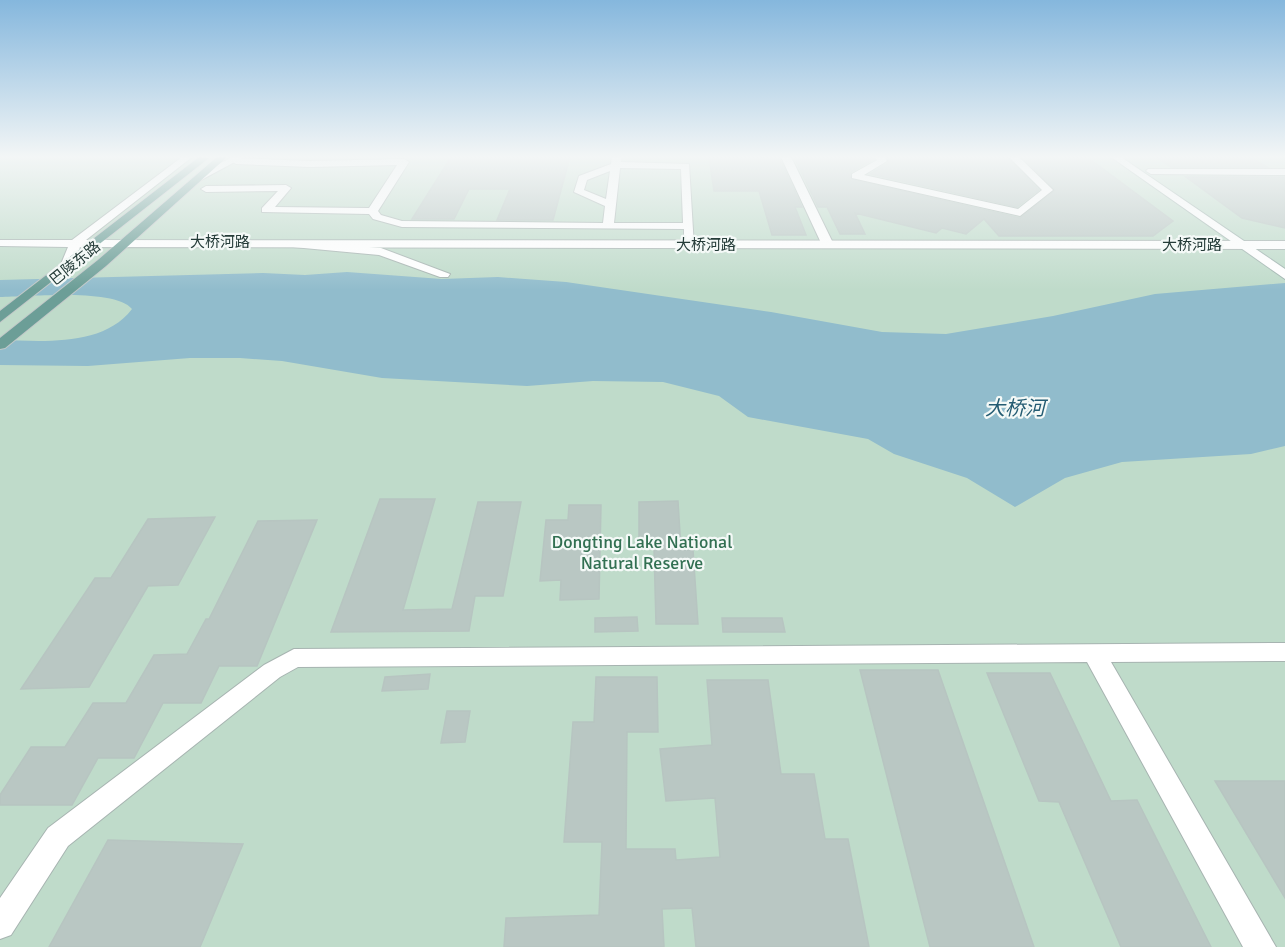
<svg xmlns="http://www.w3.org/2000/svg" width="1285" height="947" viewBox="0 0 1285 947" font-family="Signika,'Noto Sans SC',sans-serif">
<rect width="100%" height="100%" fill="#e4ecea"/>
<path fill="#bfdbca" d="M0 157H1285V947H0Z"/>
<path fill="#91bccc" d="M347 272 442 279 498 277 566 282 771 312 882 332 946 334 1053 316 1155 294 1285 283V446L1251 454 1122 462 1065 478 1015 507 967 478 894 454 868 439 748 417 719 396 663 382 593 381 527 386 382 378 282 361 240 358H190L88 366 0 365V340C43 341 103 347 132 309 115 288 28 297 0 297V280L263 273 305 275Z"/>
<path fill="#b9c7c3" stroke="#b7c5c1" stroke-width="1.5" d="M451 157H570L553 220H497L510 189H469L454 219H412Z
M709 157H779L802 207H795L806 235H772L759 191H714Z
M794 157H873L874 159 851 172 850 179 1020 218 1055 190 1026 161H1068L1064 157H1087L1173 221 1153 236H999L984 219 966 234 942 228 936 233 855 213 865 234H840L827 207H818Z
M888 157H1007L1039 190 1017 207 870 174 888 163Z
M1156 157H1250L1267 167H1171Z
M1186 177H1285V228L1242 218Z
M380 499H435L403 610 452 609 478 502H521L503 596H475L469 631 331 632Z
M678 501 681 550H693L698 624H656L654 549H639V502Z
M569 505H601L599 599 560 600 561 580 540 581 546 520H568Z
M215 517 178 585 148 586 89 687 21 689 95 578H111L148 519Z
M317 520 257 666H219L201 703H163L134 758H98L72 805H0V795L31 747H65L93 703H126L154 655 187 654 206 619H209L258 521Z
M637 617 638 631 595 632V618Z
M722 618H782L785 632H723Z
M860 670H938L1034 947H930Z
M987 673H1050L1111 801 1137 800 1211 947H1121L1059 802 1039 801Z
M430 674 428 689 382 691 385 677Z
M596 677H657L658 732H627L626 849H675L676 860 720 857 715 798 666 801 660 749 712 745 707 680H768L781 774H814L825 839H848L869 947H696L692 908 662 909 664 947H504L506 918 599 915 602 842H564L573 722H594Z
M447 711H470L465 742 441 743Z
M1215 781H1285V898Z
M108 840 243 844 200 947H49Z"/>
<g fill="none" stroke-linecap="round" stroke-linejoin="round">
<g stroke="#a7b4b1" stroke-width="2">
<path id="minor" d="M612 157H622L621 162 689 164 694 247 684 245V229L402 227 373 219 369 214 262 212V208L278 191 206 192 201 189 206 186 286 185 291 188 275 207 369 208 397 165 310 167 236 164 231 161 236 158 310 161 404 159 409 162 378 211 381 215 402 221 603 223 605 206 574 192 579 176 611 164ZM620 168 681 169 683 223H614ZM610 171 606 199 584 190 587 180Z
M781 157H791L834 245 832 247 822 245Z
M875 157H885L887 161 864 175 1018 209 1042 190 1009 157H1019L1053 190 1020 216 852 178V174L877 160Z
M1148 169H1285V175L1151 174 1146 171Z
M297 241 381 248 450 274 448 277H440L379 255 293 247 291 245Z
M1285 643V661L1111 662 1276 947H1243L1087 662 298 667 280 677 68 846 11 935 0 939V898L48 828 264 665 294 649Z"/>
</g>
<g stroke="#a7b4b1" stroke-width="2">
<path id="tertiary" d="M182 157H192L86 240 1285 241V249L80 247 73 264 67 268 61 264 68 247 0 246V240H72Z
M232 157H244L201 180 193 178Z"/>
</g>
<g stroke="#a0b4af" stroke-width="2">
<path id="secondary" d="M1111 157H1121L1285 269V279Z"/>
</g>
<g stroke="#c2c8c8" stroke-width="2">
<path id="primary" d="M199 157 209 158 0 322V311Z
M217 157H227L106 266 5 348 0 349V338L98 260Z"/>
</g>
<use href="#minor" fill="#fff" fill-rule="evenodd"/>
<use href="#tertiary" fill="#fff" fill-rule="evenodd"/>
<use href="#secondary" fill="#fff" fill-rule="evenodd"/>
<use href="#primary" fill="#6c9e97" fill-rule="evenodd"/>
</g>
<linearGradient id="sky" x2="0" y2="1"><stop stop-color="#85b7dd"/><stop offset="0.54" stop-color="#f3f6f6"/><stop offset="1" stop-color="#f3f6f6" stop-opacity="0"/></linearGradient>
<rect width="1285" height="290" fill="url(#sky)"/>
<g text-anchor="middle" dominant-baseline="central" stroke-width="4.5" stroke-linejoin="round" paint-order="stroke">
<g font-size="15" fill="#253c39" stroke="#f4f9f7">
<text x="220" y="242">大桥河路</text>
<text x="706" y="245">大桥河路</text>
<text x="1192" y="245">大桥河路</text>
<text transform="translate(75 263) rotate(-39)">巴陵东路</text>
</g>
<g font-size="18" fill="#327052" stroke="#f4f9f7">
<text x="642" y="542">Dongting Lake National<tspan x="642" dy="21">Natural Reserve</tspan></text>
</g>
<g font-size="20" font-style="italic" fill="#245c73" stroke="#f4f9f7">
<text x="1015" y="408">大桥河</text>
</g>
</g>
</svg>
